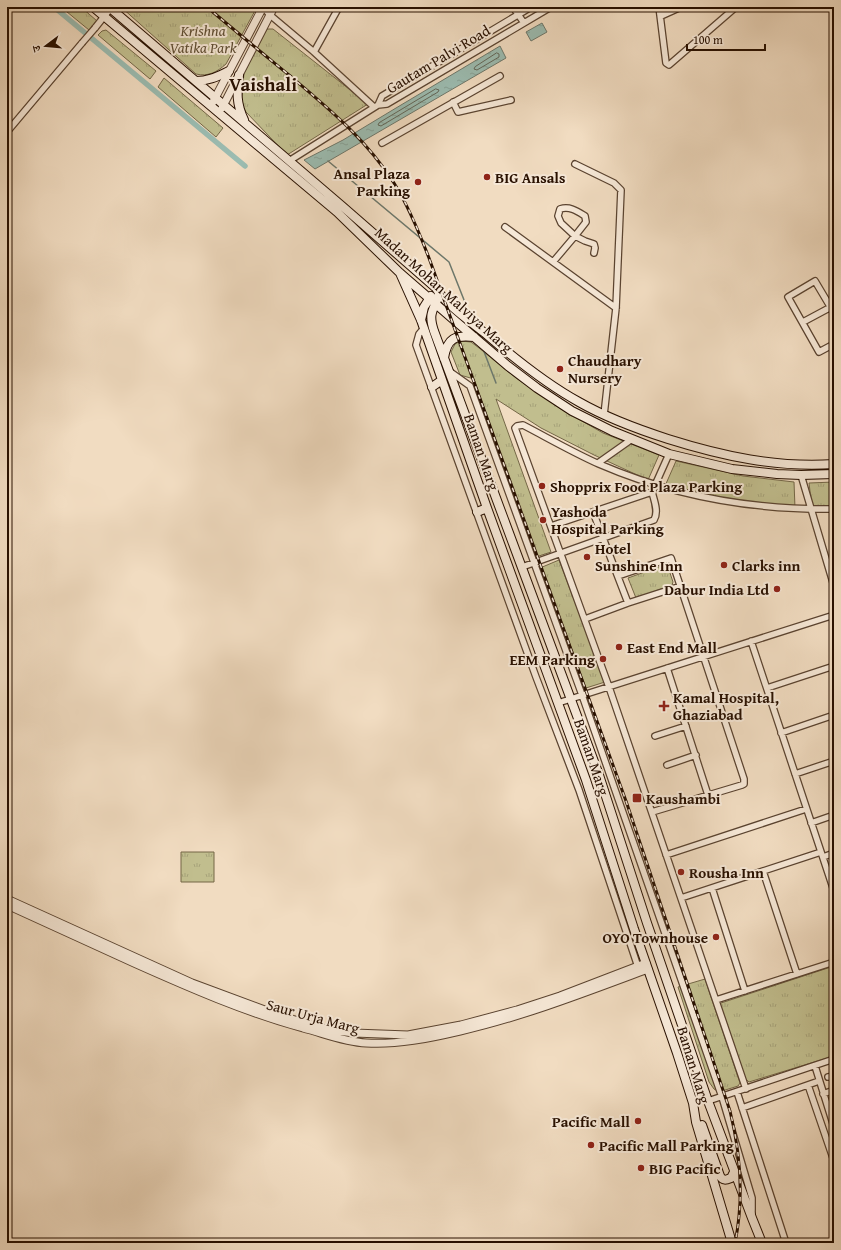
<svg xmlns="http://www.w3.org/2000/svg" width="841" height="1250" viewBox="0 0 841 1250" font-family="'Gentium Book Plus','Noto Serif Devanagari',serif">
<defs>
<pattern id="grass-tufts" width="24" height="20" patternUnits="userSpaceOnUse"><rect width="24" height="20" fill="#c1be8e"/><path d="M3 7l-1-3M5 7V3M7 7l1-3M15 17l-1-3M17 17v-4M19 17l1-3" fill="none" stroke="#a6a279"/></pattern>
<pattern id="water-ripples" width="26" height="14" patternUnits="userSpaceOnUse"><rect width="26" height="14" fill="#9bbcb1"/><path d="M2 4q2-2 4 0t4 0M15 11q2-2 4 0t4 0" fill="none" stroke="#86a196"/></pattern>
</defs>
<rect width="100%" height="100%" fill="#f1dcc1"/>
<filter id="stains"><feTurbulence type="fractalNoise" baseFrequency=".005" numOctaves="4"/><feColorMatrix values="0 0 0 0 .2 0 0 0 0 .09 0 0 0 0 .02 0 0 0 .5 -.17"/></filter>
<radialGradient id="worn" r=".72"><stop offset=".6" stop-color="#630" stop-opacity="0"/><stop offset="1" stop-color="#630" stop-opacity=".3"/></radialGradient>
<path fill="url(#grass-tufts)" stroke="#746747" d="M61 7H81L97 21 89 30Z
M121 7H257L226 64C217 72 208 77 196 74Z
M267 29H273L368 104 287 155 246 112 241 103 244 73Z
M106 30 156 71 150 79 98 35 102 31Z
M164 78 223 128 216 137 158 87Z
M461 341 471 342 479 348 516 378 561 409 603 433 659 455 648 480 594 455 541 428 496 399 551 552 536 557 474 379 460 375 451 352 455 344Z
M676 461 743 476 794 482 795 508 698 494 665 486Z
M834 482V508H812L809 483Z
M559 560 605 682 586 688 563 625 540 568Z
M667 564 673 582 672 585 636 598 628 578Z
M181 852H214V882H181Z
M834 966V1056L749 1082 743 1077 718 1004Z
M705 979 740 1083 738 1086 719 1092 714 1089 709 1082 678 987Z"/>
<path fill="url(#water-ripples)" stroke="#6d776a" d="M542 23 547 32 531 41 526 32Z
M500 46 506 58 315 169 304 160 343 140 396 108Z"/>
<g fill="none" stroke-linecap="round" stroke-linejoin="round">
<path stroke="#626658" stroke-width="1" d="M497 53 499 54V57L477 70 474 69 475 67Z
M436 89 439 90 438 92 381 126 378 125 379 123Z"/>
<path stroke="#6d776a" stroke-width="1.5" d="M328 161 449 262 466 305
M483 349 496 383"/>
<path stroke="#9bbcb1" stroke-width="5.5" d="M54 7 245 166"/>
<g stroke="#5a4330" stroke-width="8">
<path id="minor" d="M263 7 270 15 314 52 374 107
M513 7 524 23
M659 7 666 63 669 65 736 7
M661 16 681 7
M95 28 110 9
M314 52 339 7
M453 102 458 112 511 100
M378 105 382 96 531 7
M7 132 82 43
M382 143 500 76
M289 161 378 105 387 104 551 7
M575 164 614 183 621 190 616 308 604 415
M505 227 616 308
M553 262 575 236 561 223 558 216 560 209C570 206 577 211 585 216L586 222 575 236 585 241 594 244 595 248 594 253
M834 313 815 281 788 297 819 352 834 344
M803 322 831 307
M424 328 419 334 416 345 536 677 579 790 639 970
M449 371 470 386 582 695 722 1097 752 1198V1214
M598 463 632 439
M801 475 834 586
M593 512 628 603
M551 526 652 492 669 454
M522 567 654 520C659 512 654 500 652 492
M618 576 671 558 744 779V784L742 785 652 812
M585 619 628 603 681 586
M751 641 834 891
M667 668 708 795
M767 688 834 666
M558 703 834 615
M781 733 834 715
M655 736 686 726
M667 765 696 755
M795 774 834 761
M811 823 834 815
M666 855 806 809
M823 857 834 853
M763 871 797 974
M712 888 745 991
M681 898 821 852
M716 1000 834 962
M815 1066 834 1127
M828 1077 834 1076
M808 1085 834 1161
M746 1089 609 687 515 428 517 426 523 425C548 438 574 453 599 464 673 496 753 510 834 509
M737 1092 786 1243
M823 1094 834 1090
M708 1101 834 1059
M742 1108 819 1081"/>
</g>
<g stroke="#5a4330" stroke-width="9">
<path id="tertiary" d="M213 102 263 7
M222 108 274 7
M7 899 192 983 281 1016 330 1030 354 1033 408 1035 461 1025 517 1010 560 996 646 963
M7 905C49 924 92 944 134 963 190 988 245 1012 303 1028 323 1033 344 1042 366 1043 397 1045 430 1038 460 1031 525 1016 586 992 648 969"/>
</g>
<g stroke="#281000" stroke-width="10">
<path id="secondary" d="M93 7 337 212 400 273 453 319 508 366 537 388 572 411 612 431 669 454 732 469 777 474 801 475 834 474
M109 7 342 206 436 288C445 304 471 322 486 334 515 359 546 384 579 402 607 418 637 429 668 439 722 456 777 468 834 464
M239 75C237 93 236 103 244 120
M196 81C209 81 218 76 229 71
M400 273 421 320 487 508 586 780 634 929 677 1053 693 1103 696 1122 732 1243
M439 295C433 311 428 313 434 331L599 775 647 923 708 1101 752 1218 762 1243
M421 320 424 307 431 296
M444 358C447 338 455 335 474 337
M432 387 442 380
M477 512 487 508
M702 1125 720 1176C723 1181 726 1180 731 1178L734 1172"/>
</g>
<use href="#minor" stroke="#f6e8d7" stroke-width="5.5"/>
<use href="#tertiary" stroke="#f6e8d7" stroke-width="7"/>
<use href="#secondary" stroke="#f6e8d7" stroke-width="8"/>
<g stroke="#281000" stroke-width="3">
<path id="rail" d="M207 7C234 30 261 52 289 75 329 109 365 138 394 183 409 207 419 232 429 258L626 801 730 1111C741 1155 744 1199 735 1243"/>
</g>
<use href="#rail" stroke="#f6e8d7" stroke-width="1.5" stroke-dasharray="4.5" stroke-linecap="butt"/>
<g stroke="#5a4330" stroke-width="8" stroke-linecap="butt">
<path id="minor-bridge" d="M82 43 95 28"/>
</g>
<use href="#minor-bridge" stroke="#f6e8d7" stroke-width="5.5"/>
</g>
<g fill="#8f2418" stroke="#f6e8d7" stroke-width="1.5">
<circle cx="487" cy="177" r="4"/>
<circle cx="418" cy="182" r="4"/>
<circle cx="560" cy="369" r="4"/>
<circle cx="542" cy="486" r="4"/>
<circle cx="543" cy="520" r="4"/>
<circle cx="587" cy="557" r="4"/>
<circle cx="724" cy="565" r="4"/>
<circle cx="777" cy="589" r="4"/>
<circle cx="619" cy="647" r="4"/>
<circle cx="603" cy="659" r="4"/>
<path d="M662 700h4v4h4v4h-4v4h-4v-4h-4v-4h4z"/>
<rect x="632" y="793" width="10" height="10" rx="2"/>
<circle cx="681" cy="872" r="4"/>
<circle cx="716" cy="937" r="4"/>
<circle cx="638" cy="1121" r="4"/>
<circle cx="591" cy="1145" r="4"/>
<circle cx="641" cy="1168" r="4"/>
</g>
<g text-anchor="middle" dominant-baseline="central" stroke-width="4" stroke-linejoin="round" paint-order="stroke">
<g font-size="15" font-style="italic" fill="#5e4d32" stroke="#f6e8d7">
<text x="203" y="30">Krishna<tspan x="203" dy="17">Vatika Park</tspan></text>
</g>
<g font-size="15" fill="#281000" stroke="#f6e8d7">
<text transform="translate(438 59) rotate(-31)">Gautam Palvi Road</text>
<text transform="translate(444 290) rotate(42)">Madan Mohan Malviya Marg</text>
<text transform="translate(482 452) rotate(71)">Baman Marg</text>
<text transform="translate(592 757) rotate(71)">Baman Marg</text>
<text transform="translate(313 1016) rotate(15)">Saur Urja Marg</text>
<text transform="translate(694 1065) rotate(73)">Baman Marg</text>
</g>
<g font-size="15" font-weight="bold" fill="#281000" stroke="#f6e8d7" text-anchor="start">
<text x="410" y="173" text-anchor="end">Ansal Plaza<tspan x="410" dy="17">Parking</tspan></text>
<text x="495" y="177">BIG Ansals</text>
<text x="568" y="360">Chaudhary<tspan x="568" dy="17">Nursery</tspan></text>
<text x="550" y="486">Shopprix Food Plaza Parking</text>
<text x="551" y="511">Yashoda<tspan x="551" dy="17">Hospital Parking</tspan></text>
<text x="595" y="548">Hotel<tspan x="595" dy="17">Sunshine Inn</tspan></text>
<text x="732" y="565">Clarks inn</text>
<text x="769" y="589" text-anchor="end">Dabur India Ltd</text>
<text x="627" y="647">East End Mall</text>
<text x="595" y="659" text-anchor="end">EEM Parking</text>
<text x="673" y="697">Kamal Hospital,<tspan x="673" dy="17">Ghaziabad</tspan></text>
<text x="646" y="798">Kaushambi</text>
<text x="689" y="872">Rousha Inn</text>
<text x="708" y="937" text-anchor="end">OYO Townhouse</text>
<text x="630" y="1121" text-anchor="end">Pacific Mall</text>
<text x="599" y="1145">Pacific Mall Parking</text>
<text x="649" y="1168">BIG Pacific</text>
</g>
<g font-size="19" font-weight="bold" fill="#281000" stroke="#f6e8d7">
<text x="263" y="84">Vaishali</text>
</g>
</g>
<rect width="841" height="1250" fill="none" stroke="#f1dcc1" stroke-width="24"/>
<rect x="8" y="8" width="825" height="1234" fill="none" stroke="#281000" stroke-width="2"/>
<rect x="12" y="12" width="817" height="1226" fill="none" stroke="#281000"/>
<g transform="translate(46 46) rotate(254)" stroke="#f6e8d7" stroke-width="3" paint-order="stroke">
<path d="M0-3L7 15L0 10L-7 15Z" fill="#281000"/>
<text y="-6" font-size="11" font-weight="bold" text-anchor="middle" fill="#281000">उ</text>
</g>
<path d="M687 44v6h78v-6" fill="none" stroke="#281000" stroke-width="2"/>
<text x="693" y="44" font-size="12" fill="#281000" stroke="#f6e8d7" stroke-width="3" paint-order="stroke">100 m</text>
<rect width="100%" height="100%" filter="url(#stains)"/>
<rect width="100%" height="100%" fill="url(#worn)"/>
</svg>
